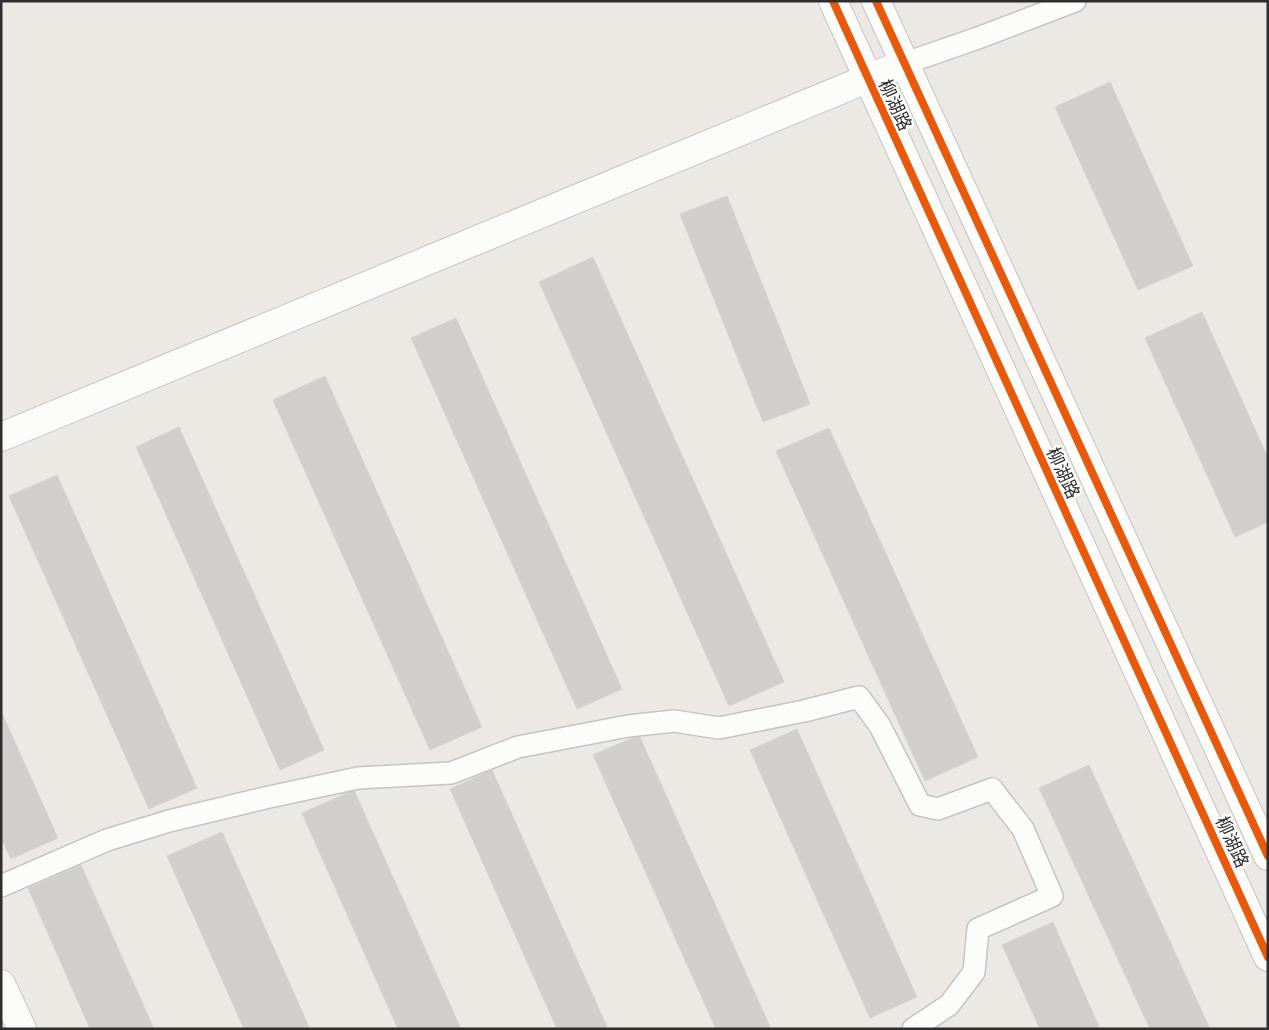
<svg xmlns="http://www.w3.org/2000/svg" width="1269" height="1030" viewBox="0 0 1269 1030" font-family="Karla,'Noto Sans SC',sans-serif">
<rect width="100%" height="100%" fill="#ece8e4"/>
<path fill="#d1cecb" stroke="#d7d4d0" d="M1110 82 1193 266 1138 290 1055 107Z
M727 196 810 404 763 422 680 214Z
M593 257 784 682 729 706 539 282Z
M1202 312 1268 458V522L1235 537 1145 338Z
M456 318 622 689 577 709 411 338Z
M325 376 482 727 430 750 273 400Z
M179 427 324 750 280 770 136 447Z
M829 428 978 757 925 781 776 451Z
M57 475 197 788 149 809 9 496Z
M1 711 58 838 11 859 1 838Z
M797 729 917 997 870 1018 750 750Z
M639 735 771 1029H716L593 755Z
M1089 765 1210 1029H1150L1039 788Z
M492 770 608 1029H557L450 789Z
M354 790 461 1029H398L302 813Z
M222 832 310 1029H244L167 856Z
M81 865 154 1029H90L28 888Z
M1053 922 1100 1029H1040L1002 945Z"/>
<g fill="none" stroke-linecap="round" stroke-linejoin="round">
<g stroke="#c5c4c5" stroke-width="24">
<path id="street" d="M903 64 978 38 1075 1
M1 886 107 840 169 821 269 797 358 778 451 773 518 747 628 726 674 721 719 728 804 711 859 697 880 726 920 805 938 809 992 789 1023 829 1052 896 978 929 974 972 949 1005 913 1029"/>
</g>
<g stroke="#c5c4c5" stroke-width="30">
<path id="secondary" d="M833 1 1268 957
M876 1 1268 856
M1 437 903 64
M1 984 22 1029"/>
</g>
<use href="#street" stroke="#fcfcfb" stroke-width="21"/>
<use href="#secondary" stroke="#fcfcfb" stroke-width="28"/>
<g stroke="#fff" stroke-width="11">
<path id="cycleway" d="M833 1 1268 957
M876 1 1268 856"/>
</g>
<use href="#cycleway" stroke="#e8590c" stroke-width="8"/>
</g>
<g text-anchor="middle" dominant-baseline="central" stroke-width="4.5" stroke-linejoin="round" paint-order="stroke">
<g font-size="18" fill="#2e2e2e" stroke="#fff">
<text transform="translate(895 105) rotate(65)">柳湖路</text>
<text transform="translate(1063 473) rotate(65)">柳湖路</text>
<text transform="translate(1232 842) rotate(65)">柳湖路</text>
</g>
</g>
<rect width="1269" height="1030" fill="none" stroke="#2e2e2e" stroke-width="5"/>
</svg>
